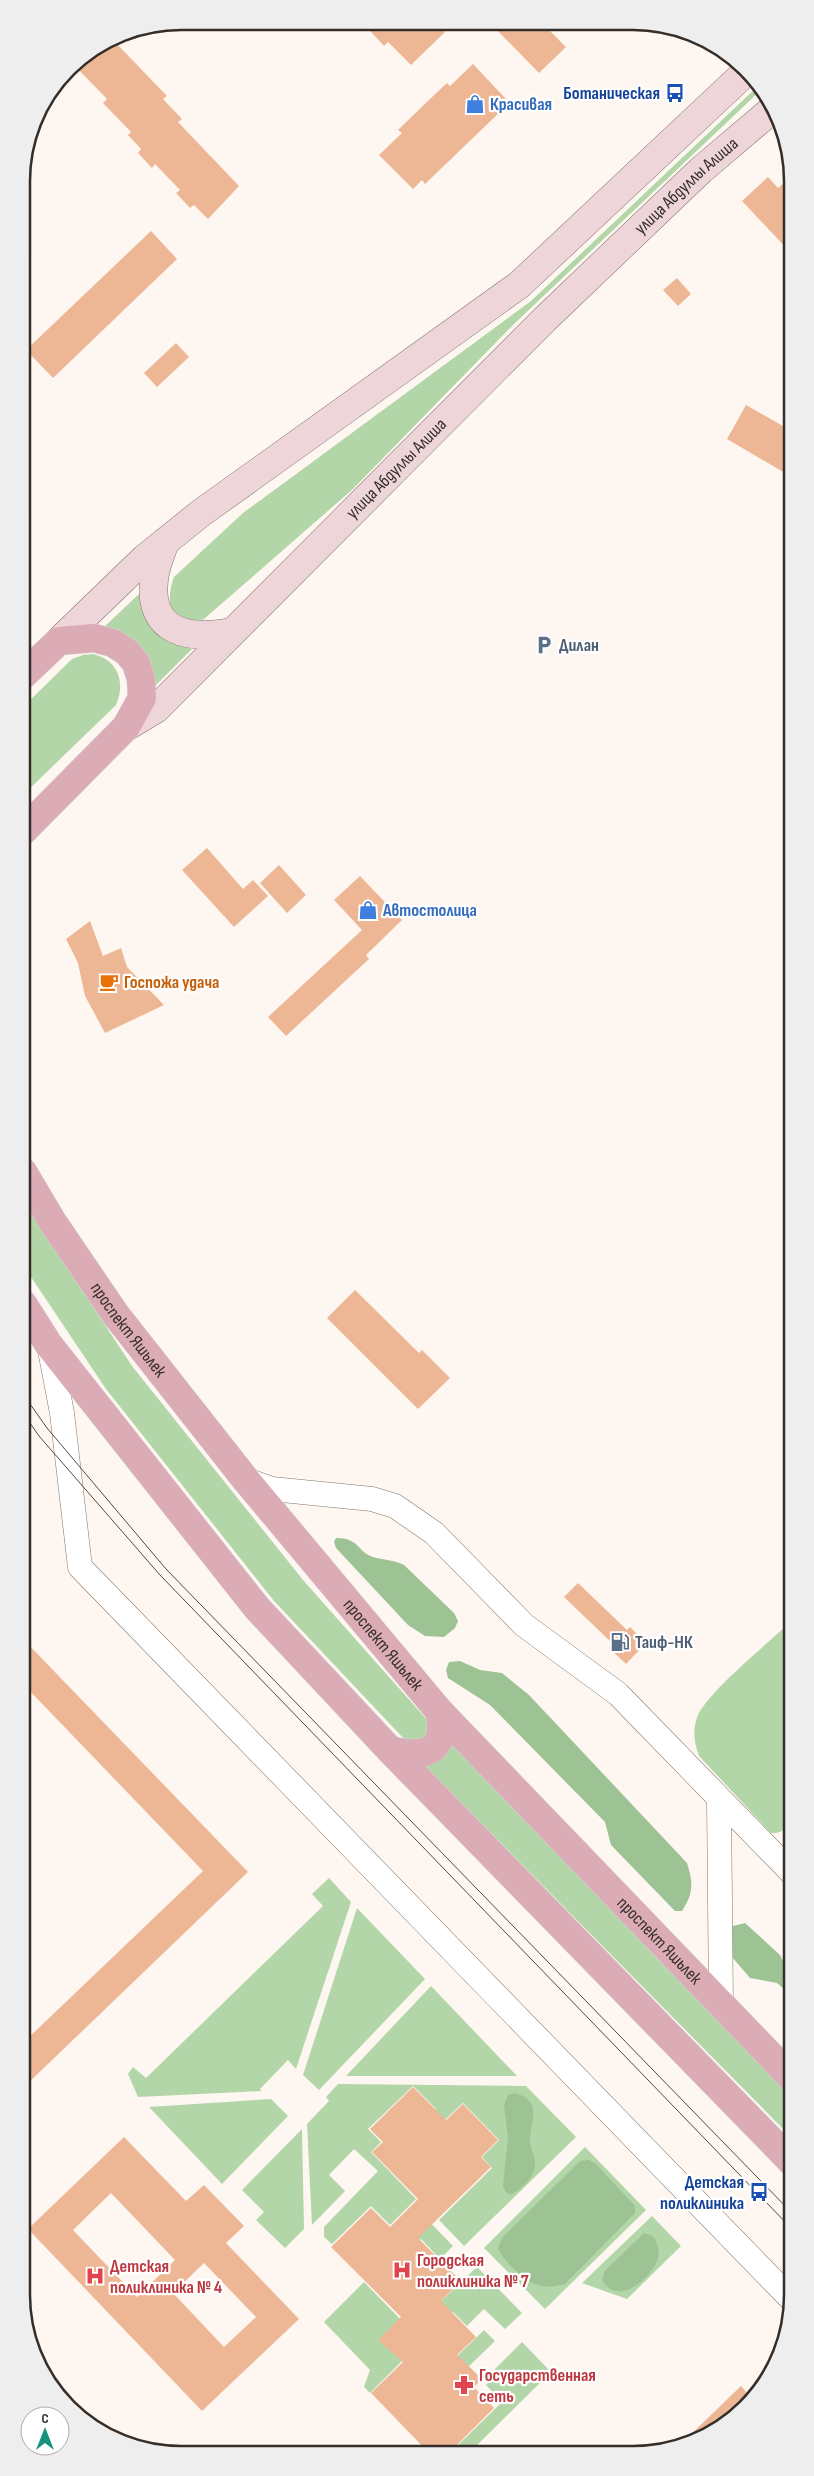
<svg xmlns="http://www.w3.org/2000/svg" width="814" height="2476" viewBox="0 0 814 2476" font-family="'Sofia Sans Condensed',sans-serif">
<rect width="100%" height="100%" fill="#fef7f1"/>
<path fill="#b2d6a8" d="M759 85 762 89 514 324 353 489 204 619C171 631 164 603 174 577L243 513 531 301Z
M139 594C144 630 159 638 192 649L155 686 103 628Z
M93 654C118 660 126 682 116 705L22 796V708L72 659 83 655Z
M23 1200 132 1366 303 1580 429 1722 428 1738 406 1741 274 1601 106 1389 23 1265Z
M792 1621V1823C785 1829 781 1834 771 1833L699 1756C694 1742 692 1730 698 1715 709 1691 770 1641 792 1621Z
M450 1741 792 2096V2138L424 1765C439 1760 444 1755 450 1741Z
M329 1878 351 1902 296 2069 288 2060 260 2089 262 2091 138 2097 128 2074 133 2067 146 2078 323 1906 312 1894Z
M357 1908 425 1979 319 2090 303 2075Z
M431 1986 517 2076H346Z
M338 2084 526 2086 576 2137 464 2246 439 2220 492 2168 482 2157 499 2140 463 2103 437 2127 428 2118 436 2109 413 2086 368 2129 381 2142 371 2152 416 2199 390 2225 371 2206 332 2244 324 2237V2227L378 2171 354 2149 329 2175 345 2191 312 2225 307 2124 329 2101 326 2097Z
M271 2099 288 2116 222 2184 149 2107Z
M302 2129 304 2229 285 2248 256 2220 264 2212 242 2190Z
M585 2147 646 2210 545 2309 484 2248Z
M422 2214 453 2246 440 2259 421 2239 411 2248Z
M652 2216 681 2246 627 2299 582 2283Z
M477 2267 522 2313 505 2329 484 2309 467 2326 453 2312 449 2315 438 2304Z
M364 2282 406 2325 418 2345 370 2393 364 2387 370 2370 324 2322Z
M484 2330 495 2341 462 2373 451 2362Z
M522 2342 551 2372 470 2452H451L502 2402 486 2385 491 2379 488 2376Z"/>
<path fill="#9dc293" d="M336 1538C360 1538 356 1551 373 1557 383 1560 394 1560 404 1565L454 1613 458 1621 455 1628 444 1637 425 1636 408 1625 336 1548 334 1542Z
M460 1661 480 1670 502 1673 529 1695 687 1863C693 1882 694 1893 682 1911H675L611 1845 605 1822 490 1705 448 1678 446 1670 449 1662Z
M745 1923 780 1955 792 1979V2014L791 1995 777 1983 750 1978 732 1957 730 1936 733 1926Z
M515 2093C544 2102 530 2119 530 2141 530 2149 535 2155 535 2163 536 2176 521 2190 510 2195L506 2192 503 2186 508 2138 504 2105 508 2095Z
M589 2160 596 2164 635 2206V2213L565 2284C555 2286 548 2288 538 2285 526 2282 501 2259 498 2248L502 2238 580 2161Z
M644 2233 653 2236C657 2243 660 2250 658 2258 652 2279 617 2307 602 2280L605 2271Z"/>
<path fill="#edb795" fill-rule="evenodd" d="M362 22 437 23 445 32 411 65 388 42 384 46Z
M490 23 543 24 566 47 539 73Z
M107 41 110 44 114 41 167 96 163 99 182 119 178 122 239 186 208 219 194 205 190 208 176 193 180 190 155 164 152 168 138 153 141 149 128 135 131 132 103 103 107 99 73 64Z
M473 64 506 99 497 107 501 111 425 184 422 180 413 189 379 155 402 133 398 130 431 98 447 83 450 86Z
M768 177 778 188 790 177V252L742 201Z
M151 231 177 259 53 378 26 350Z
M677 278 691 294 678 306 663 290Z
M176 343 189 357 157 387 144 373Z
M746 405 790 430V476L727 439Z
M207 848 243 889 253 880 268 896 234 927 182 870Z
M279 865 306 895 287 913 260 883Z
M360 876 402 920 366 955 369 959 286 1036 268 1017 362 930 334 900Z
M90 921 103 956 121 948 127 967 164 1005 105 1033 85 996 78 963 66 939Z
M355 1290 419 1353 422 1350 450 1378 418 1409 327 1318Z
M578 1583 627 1630 630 1627 646 1643 626 1664 609 1648 613 1644 564 1597Z
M24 1640 248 1872 24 2087V2042L203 1871 24 1685Z
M413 2087 446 2120 463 2104 498 2140 481 2157 491 2167 418 2238 461 2281 441 2301 476 2337 457 2355 482 2379 474 2387 494 2408 450 2452H428L371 2393 403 2362 378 2340 401 2317 331 2247 371 2208 390 2227 418 2199 372 2152 383 2142 370 2129Z
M124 2137 186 2201 204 2185 244 2226 226 2243 299 2319 202 2411 28 2229ZM111 2193 175 2260 137 2297 73 2230ZM204 2263 256 2317 224 2347 173 2293Z
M741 2386 753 2400 713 2433 687 2443 685 2440Z"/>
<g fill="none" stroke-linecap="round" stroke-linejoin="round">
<g stroke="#837466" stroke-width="25">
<path id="minor" d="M49 1345 62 1413 80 1567 792 2300
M246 1480 272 1489 372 1499 395 1506 434 1533 524 1625 618 1694 792 1873
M719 1799 721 2004"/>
</g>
<g stroke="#837466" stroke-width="29">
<g id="secondary">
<path d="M165 542C161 554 155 567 154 580 148 633 189 640 231 632"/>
<path d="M59 641 145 558 201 513 519 285 748 70"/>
<path id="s1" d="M126 727 156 709 545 319 701 170 774 108"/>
</g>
</g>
<g stroke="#d6d5d4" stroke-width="29">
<g id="primary">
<path d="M22 676 59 641 94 638 113 643 127 652 136 663 141 679 142 698 126 727 22 832"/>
<path id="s2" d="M23 1172 52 1221 116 1315 246 1480 439 1711 792 2078"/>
<path d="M23 1304 49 1345 257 1608 390 1750 792 2162"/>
<path d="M390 1750C409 1755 439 1758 441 1731 442 1725 440 1717 439 1711"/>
</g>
</g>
<use href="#minor" stroke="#fff" stroke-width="24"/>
<use href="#secondary" stroke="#edd5da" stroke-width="28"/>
<use href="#primary" stroke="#dbabb6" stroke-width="28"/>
<path stroke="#514a45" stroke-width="1" d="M23 1394 47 1428 166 1569 792 2213
M23 1413 39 1436 160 1575 792 2229"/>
</g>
<defs>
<g id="bus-bare" transform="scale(1.5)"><path d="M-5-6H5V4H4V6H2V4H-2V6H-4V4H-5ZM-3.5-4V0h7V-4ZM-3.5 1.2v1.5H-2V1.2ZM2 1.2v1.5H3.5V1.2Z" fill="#1a4fb4" stroke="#fff" stroke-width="2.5" paint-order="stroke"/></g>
<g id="shop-bare" transform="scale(1.5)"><path d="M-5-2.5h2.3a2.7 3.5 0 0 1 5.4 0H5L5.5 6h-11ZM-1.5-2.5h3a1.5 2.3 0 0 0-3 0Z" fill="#3f7fe0" stroke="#fff" stroke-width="2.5" paint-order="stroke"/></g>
<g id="parking-bare" transform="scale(1.5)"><path d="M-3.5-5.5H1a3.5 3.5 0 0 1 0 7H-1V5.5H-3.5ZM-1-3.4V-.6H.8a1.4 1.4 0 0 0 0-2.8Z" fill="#5c6f8a" stroke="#fff" stroke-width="2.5" paint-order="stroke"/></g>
<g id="cafe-bare" transform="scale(1.5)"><path d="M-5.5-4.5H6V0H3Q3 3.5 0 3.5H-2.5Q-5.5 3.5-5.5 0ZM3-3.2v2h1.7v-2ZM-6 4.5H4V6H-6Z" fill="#e8710a" stroke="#fff" stroke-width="2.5" paint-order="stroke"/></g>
<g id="fuel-bare" transform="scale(1.5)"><path d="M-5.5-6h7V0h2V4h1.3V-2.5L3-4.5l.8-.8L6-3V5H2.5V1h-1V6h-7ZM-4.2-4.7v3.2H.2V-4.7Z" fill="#5c6f8a" stroke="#fff" stroke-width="2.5" paint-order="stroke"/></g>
<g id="hospital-bare" transform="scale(1.5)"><path d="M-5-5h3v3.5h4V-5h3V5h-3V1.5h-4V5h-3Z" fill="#e0444e" stroke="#fff" stroke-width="2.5" paint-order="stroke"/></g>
<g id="pharmacy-bare" transform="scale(1.5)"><path d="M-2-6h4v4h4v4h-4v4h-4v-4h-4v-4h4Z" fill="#e0444e" stroke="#fff" stroke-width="2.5" paint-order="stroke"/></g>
</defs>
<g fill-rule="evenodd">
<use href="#bus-bare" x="675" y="93"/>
<use href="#shop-bare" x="475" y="104"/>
<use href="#parking-bare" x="544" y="645"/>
<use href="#shop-bare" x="368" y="910"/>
<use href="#cafe-bare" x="109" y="982"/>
<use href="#fuel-bare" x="620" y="1642"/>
<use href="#bus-bare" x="759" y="2192"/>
<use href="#hospital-bare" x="402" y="2270"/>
<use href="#hospital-bare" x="95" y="2276"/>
<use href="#pharmacy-bare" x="464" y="2385"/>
</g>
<g text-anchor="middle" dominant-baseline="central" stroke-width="4.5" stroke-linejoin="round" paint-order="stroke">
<g font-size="18" font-weight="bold" fill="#164399" stroke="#fff" text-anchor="end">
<text x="660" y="93">Ботаническая</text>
<text x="744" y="2182">Детская<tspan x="744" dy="21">поликлиника</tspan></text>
</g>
<g font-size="18" font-weight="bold" fill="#366cbe" stroke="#fff" text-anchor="start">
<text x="490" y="104">Красивая</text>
<text x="383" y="910">Автостолица</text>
</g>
<g font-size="18" fill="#342d28" stroke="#fff">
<text stroke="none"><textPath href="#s1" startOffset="780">улица Абдуллы Алиша</textPath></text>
<text stroke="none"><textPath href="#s1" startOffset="375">улица Абдуллы Алиша</textPath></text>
<text stroke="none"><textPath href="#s2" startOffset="190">проспект Яшьлек</textPath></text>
<text stroke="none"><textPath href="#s2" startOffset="595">проспект Яшьлек</textPath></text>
<text stroke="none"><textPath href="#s2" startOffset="1000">проспект Яшьлек</textPath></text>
</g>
<g font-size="18" font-weight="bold" fill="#4e5e75" stroke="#fff" text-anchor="start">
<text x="559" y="645">Дилан</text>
<text x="635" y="1642">Таиф-НК</text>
</g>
<g font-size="18" font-weight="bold" fill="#c56008" stroke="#fff" text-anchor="start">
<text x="124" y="982">Госпожа удача</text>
</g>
<g font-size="18" font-weight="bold" fill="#be3a42" stroke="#fff" text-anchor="start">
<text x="417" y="2260">Городская<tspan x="417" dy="21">поликлиника № 7</tspan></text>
<text x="110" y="2266">Детская<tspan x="110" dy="21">поликлиника № 4</tspan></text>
<text x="479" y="2375">Государственная<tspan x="479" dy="21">сеть</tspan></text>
</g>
</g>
<path d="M0 0H814V2476H0ZM181 30H633A151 151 0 0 1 784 181V2295A151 151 0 0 1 633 2446H181A151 151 0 0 1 30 2295V181A151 151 0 0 1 181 30Z" fill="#efeeee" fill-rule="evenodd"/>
<path fill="none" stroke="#342d28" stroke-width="2.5" d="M181 30H633A151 151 0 0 1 784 181V2295A151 151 0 0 1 633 2446H181A151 151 0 0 1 30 2295V181A151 151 0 0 1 181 30Z"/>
<g transform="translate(45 2431)"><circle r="24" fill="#ffffff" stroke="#aeaba9"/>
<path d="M0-4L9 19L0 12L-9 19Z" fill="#15937a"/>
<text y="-8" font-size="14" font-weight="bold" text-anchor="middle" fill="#342d28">С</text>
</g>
</svg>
